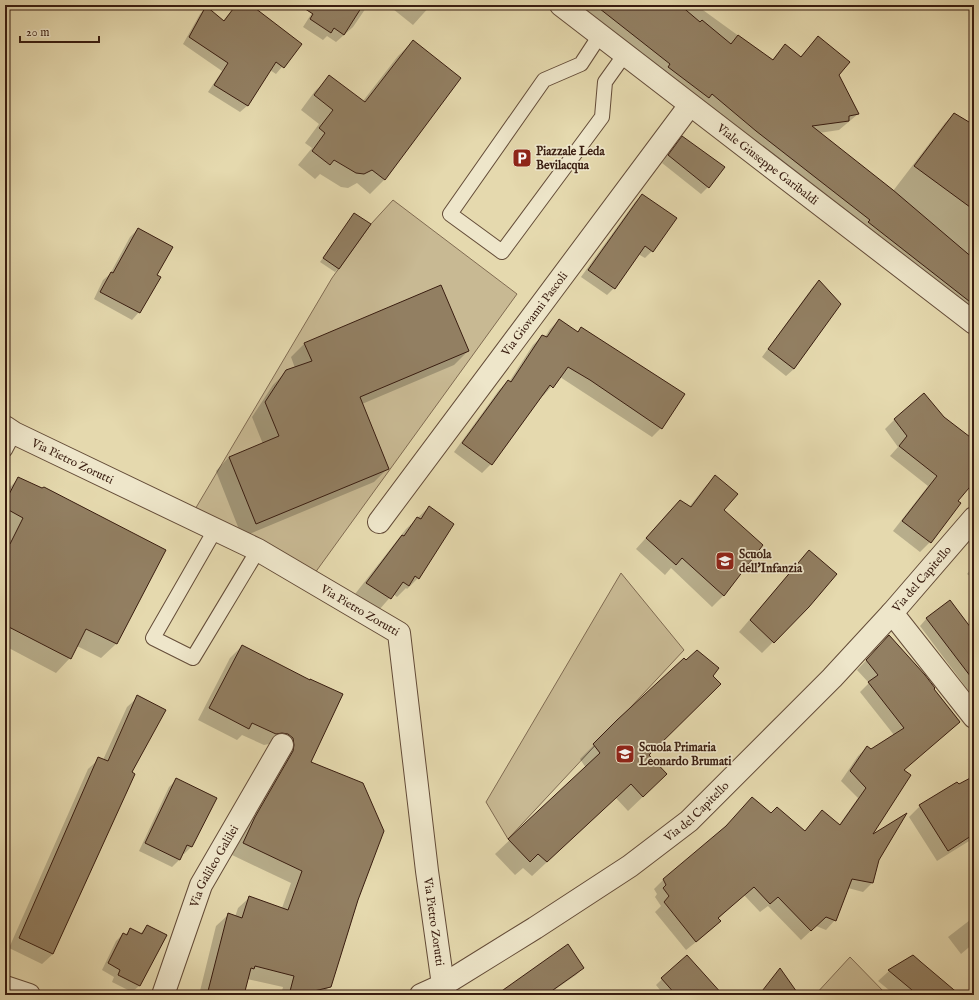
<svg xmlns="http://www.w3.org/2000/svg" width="979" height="1000" viewBox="0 0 979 1000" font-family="'IM FELL English',serif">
<rect width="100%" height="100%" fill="#e5d9ae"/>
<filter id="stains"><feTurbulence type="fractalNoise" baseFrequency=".005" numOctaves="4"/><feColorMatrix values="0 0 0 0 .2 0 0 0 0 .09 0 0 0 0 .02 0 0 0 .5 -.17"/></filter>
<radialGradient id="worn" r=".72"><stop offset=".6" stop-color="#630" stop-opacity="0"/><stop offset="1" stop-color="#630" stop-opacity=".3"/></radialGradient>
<path fill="#c8b993" stroke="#806b52" d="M393 200 517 294 312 577 194 511 332 278 371 224Z
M621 573 684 650 508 839 486 802Z
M850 957 887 995H815Z"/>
<path fill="#0003" d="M236 5H250L301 44 276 74 270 70 247 106 240 112 208 92 222 71 183 44 200 14 206 7 223 21Z
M317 5H368L353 27 336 42 327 36 323 40 303 27Z
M388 5H431L413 25Z
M574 5H678L685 11 690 5H696L772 60 785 45 800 57 818 37 858 114 839 130 819 133 893 191 945 123 954 114 974 127V322Z
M413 41 385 179 370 194 357 183 348 188 341 187 320 174 315 179 298 165 312 148 305 143 319 124 301 110 315 91 330 77 363 101 398 56Z
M683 137 708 187 701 194 662 163 675 145Z
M642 195 652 251 645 258 638 254 614 288 607 295 581 277 635 202Z
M354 214 338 269 335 272 320 262Z
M138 229 156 275 139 312 132 320 94 299 103 280 110 274 130 237Z
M819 281 840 304 794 369 786 376 762 357 812 288Z
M559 320 577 332 581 328 661 428 652 437 560 377 543 396 542 395 491 464 482 473 454 452 499 390 508 381 509 382 533 345 542 336 545 337 550 329Z
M305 343 468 351 454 365 362 404 388 468 374 482 242 537 216 471 229 457 263 444 252 417 273 385 287 371 295 368 291 357Z
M943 418 974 442V480L957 501 960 503 930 542 920 552 893 531 928 486 890 456 898 447 885 429 895 419Z
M716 476 723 510 762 545 723 596 712 607 671 568 665 575 636 549 669 512 689 507 705 487Z
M19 478 164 551 116 644 101 658 77 646 70 658 56 673 5 646V492Z
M429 507 418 578 407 589 406 588 397 597 393 594 379 610 355 594 406 529Z
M798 563 773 642 762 653 739 632Z
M974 566V579L967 574Z
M927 618 974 633V698L920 626Z
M242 646 310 763 357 900 330 986 321 995H281L283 987 247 979 243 995H199L216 926 228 915 235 917 238 908 250 897 282 908 291 883 232 855 276 745 269 744 264 745 242 735 237 740 198 720 230 658Z
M880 646 924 676 960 721 903 771 869 837 878 860 872 883 863 892 848 888 835 920 826 930 816 926 801 940 768 906 760 912 744 895 718 919 720 921 711 930 686 950 655 912 661 906 655 897 657 894 654 889 663 880 722 831 771 814 804 832 813 821 839 825 858 798 841 781 858 756 867 747 871 750 894 735 860 692 869 683 857 670Z
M711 676 647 755 651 789 628 811 616 798 532 876 523 868 515 875 495 854 586 768 580 759 618 721Z
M138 697 131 773 134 774 53 954 42 964 9 948 88 769 99 759 103 760 127 707Z
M974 777V838L937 861 909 817 920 806Z
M176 780 191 847 184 854 182 853 179 860 172 867 139 851 169 787Z
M974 917V943L961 954 948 937Z
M147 926 165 935 139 986 132 992 112 982 114 977 102 970 116 941 123 934 125 935 130 929 140 934Z
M913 956 959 995H895L878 981 889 971Z
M583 968 576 975 550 993 552 995H497Z
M662 979 722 995H664L656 985Z"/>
<path fill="#927f62" stroke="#391d10" d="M236 5H251L302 44 284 68 276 62 248 106 214 85 228 63 189 37 206 6 224 21Z
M299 5H363L344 35 334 28 331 33 310 19 313 14Z
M595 5H680L700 22 702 20 731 44 738 35 773 60 785 44 801 57 818 36 850 62 839 75 859 114 849 116V121L812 126 893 190 974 259V305L868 222 870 220 756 131 712 94 709 98 668 67 670 64Z
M413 40 461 78 385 180 372 170 364 174 356 173 334 160 330 165 312 151 325 133 319 128 333 110 314 95 329 75 365 102Z
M954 113 974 125V210L914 166Z
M682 136 725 167 709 188 668 155Z
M642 194 677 218 653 252 645 246 615 289 588 270Z
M354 213 371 224 339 269 323 258Z
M138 228 173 247 157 275 161 277 140 313 100 292 111 272 113 273Z
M819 280 841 304 794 369 768 349Z
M441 285 469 351 360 397 389 469 256 524 229 457 279 436 265 402 286 370 312 361 304 343Z
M559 319 578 332 581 327 685 394 662 429 590 380 568 367 553 388 550 385 492 465 462 443 508 380 511 382 542 335 547 337Z
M924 393 944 417 974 440V482L958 501 961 503 931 543 902 521 937 476 899 446 907 436 894 419Z
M715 475 738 494 724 510 763 545 724 596 682 558 676 565 646 538 680 500 691 507Z
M18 477 42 488 44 487 166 550 117 644 86 629 71 659 5 625V545L10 544 23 518 5 508V502Z
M429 506 454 524 419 579 415 576 409 586 403 582 391 599 366 583 402 535 404 536 417 517 421 519Z
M809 550 837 574 809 607 774 643 750 620Z
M950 600 974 632V681L926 618Z
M889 635 925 675 935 688 934 689 960 722 904 770 911 775 873 834 907 813 879 860 873 883 852 879 836 921 826 917 811 931 778 897 770 904 754 887 718 918 721 921 696 942 664 902 669 896 663 888 666 885 663 879 726 826 752 797 771 813 777 807 805 831 822 810 840 825 866 788 850 771 867 746 871 749 904 728 868 682 878 675 866 660Z
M242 645 310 680V679L343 694 311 762 363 783 384 831 358 900 331 987 297 995H289L294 976 255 966 254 969 251 968 244 995H207L228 913 242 918 249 896 288 910 302 871 243 843 255 817 293 751 294 745 293 738 288 734 282 733 276 734 252 723 249 729 209 708Z
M697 650 719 668 713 676 721 684 649 755 667 774 643 797 631 784 547 862 538 854 530 862 508 839 600 753 593 744 617 720 684 658 686 660Z
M137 695 166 710 132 772 135 774 53 954 19 938 98 757 108 761Z
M974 776V834L948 851 919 805 957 782 959 784Z
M176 778 217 798 192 847 187 845 180 860 145 843Z
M147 925 167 935 140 986 118 975 120 970 108 963 123 933 127 935 130 928 142 934Z
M568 944 584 968 546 995H496Z
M687 955 723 995H676L661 978Z
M913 955 921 962 960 995H918L888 970Z
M780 968 799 995H759Z"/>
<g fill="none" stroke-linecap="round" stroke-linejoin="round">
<g stroke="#644c38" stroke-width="16">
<path id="service" d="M600 35 581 64 544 80 450 214 502 252 602 117 605 82 625 54
M5 450 14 433
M215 530 153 638 193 658 258 550"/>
</g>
<g stroke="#644c38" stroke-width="24">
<g id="minor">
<path id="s1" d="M561 5 974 323"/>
<path id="s2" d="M5 427 14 433 258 550 399 633 427 871 443 985"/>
<path id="s3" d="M379 522 690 105"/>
<path d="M892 613 974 717"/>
<path d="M5 987 29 995"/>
<path id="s4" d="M163 995 201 885 282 745"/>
<path id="s5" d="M421 995 443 985 535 928 630 866 689 821 832 678 892 613 974 518"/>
</g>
</g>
<use href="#service" stroke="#eee6ca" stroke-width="14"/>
<use href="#minor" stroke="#eee6ca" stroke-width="22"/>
</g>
<defs>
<g id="parking-square" transform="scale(1)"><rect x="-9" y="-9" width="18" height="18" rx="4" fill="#8f2418" stroke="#eee6ca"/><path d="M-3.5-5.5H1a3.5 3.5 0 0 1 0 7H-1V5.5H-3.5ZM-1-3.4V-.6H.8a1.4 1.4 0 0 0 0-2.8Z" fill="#fff"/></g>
<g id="school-square" transform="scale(1)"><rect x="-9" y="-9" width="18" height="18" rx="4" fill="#8f2418" stroke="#eee6ca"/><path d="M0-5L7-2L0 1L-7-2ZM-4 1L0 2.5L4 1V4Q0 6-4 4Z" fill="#fff"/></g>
</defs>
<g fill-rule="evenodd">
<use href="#parking-square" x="522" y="158"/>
<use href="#school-square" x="725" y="561"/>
<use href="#school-square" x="625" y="754"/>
</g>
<g text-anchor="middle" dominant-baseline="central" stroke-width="3.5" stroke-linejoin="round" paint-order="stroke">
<g font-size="12" font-weight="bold" fill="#391d10" stroke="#eee6ca" text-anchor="start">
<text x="536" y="151">Piazzale Leda<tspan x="536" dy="14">Bevilacqua</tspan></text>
<text x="739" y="554">Scuola<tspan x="739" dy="14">dell'Infanzia</tspan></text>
<text x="639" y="747">Scuola Primaria<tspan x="639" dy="14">Leonardo Brumati</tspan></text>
</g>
<g font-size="12" fill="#391d10" stroke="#eee6ca">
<text stroke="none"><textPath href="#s1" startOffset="261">Viale Giuseppe Garibaldi</textPath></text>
<text stroke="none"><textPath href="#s3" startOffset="260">Via Giovanni Pascoli</textPath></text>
<text stroke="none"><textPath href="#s2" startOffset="76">Via Pietro Zorutti</textPath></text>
<text stroke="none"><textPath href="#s5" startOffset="656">Via del Capitello</textPath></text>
<text stroke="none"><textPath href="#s2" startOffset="400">Via Pietro Zorutti</textPath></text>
<text stroke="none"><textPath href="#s5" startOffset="332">Via del Capitello</textPath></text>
<text stroke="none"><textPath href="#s4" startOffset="139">Via Galileo Galilei</textPath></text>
<text stroke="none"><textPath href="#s2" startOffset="736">Via Pietro Zorutti</textPath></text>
</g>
</g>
<rect width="979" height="1000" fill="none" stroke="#e5d9ae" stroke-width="20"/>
<rect x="6" y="6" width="967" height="988" fill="none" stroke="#391d10" stroke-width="2"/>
<rect x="10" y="10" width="959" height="980" fill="none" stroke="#391d10"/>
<path d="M20 36v6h79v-6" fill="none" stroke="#391d10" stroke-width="2"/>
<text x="26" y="36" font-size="12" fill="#391d10" stroke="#eee6ca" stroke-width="3" paint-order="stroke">20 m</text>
<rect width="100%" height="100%" filter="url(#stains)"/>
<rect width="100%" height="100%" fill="url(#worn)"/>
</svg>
